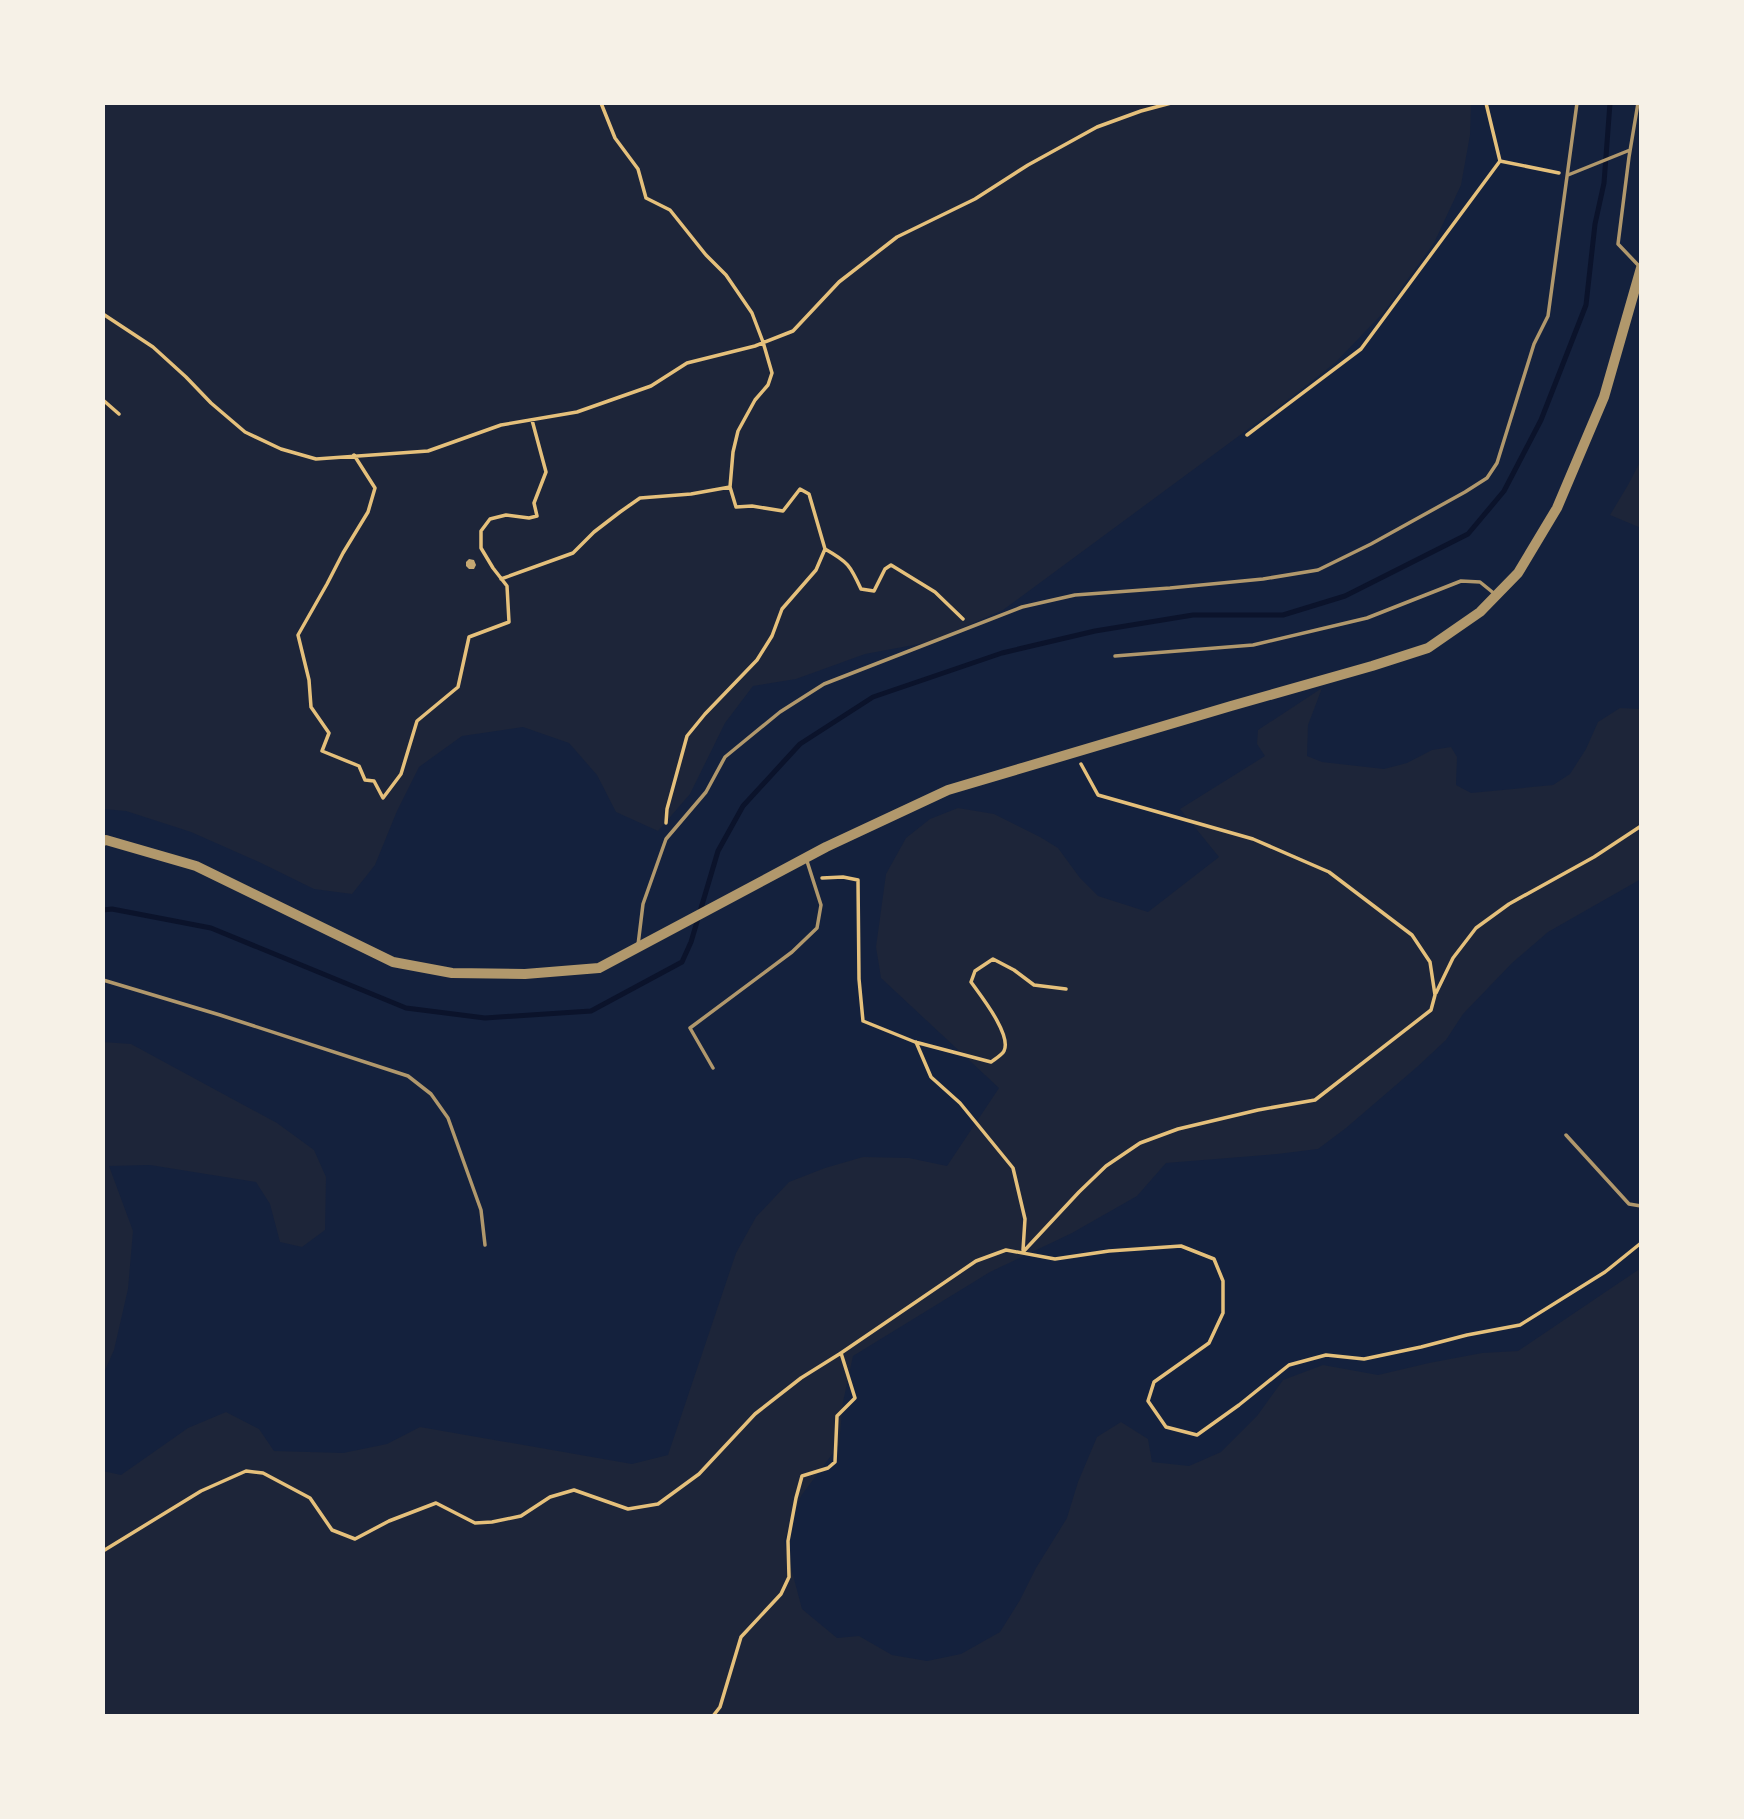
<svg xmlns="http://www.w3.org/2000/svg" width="1744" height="1819" viewBox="0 0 1744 1819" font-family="Overpass,sans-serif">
<rect width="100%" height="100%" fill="#14213d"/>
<path fill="#1d2539" d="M103 103H1471L1470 135 1461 185 1434 243 1384 312 1335 363 1285 402 1003 610 930 642 865 654 796 679 753 686 725 723 690 794 658 831 616 812 597 775 569 743 523 727 462 736 419 767 397 811 375 865 352 894 314 889 259 862 191 832 126 811 103 809Z
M1641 460V528L1610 515 1628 485Z
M1322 688 1308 725 1307 756 1322 762 1384 769 1407 763 1432 750 1451 747 1457 757 1456 785 1471 793 1553 785 1570 774 1586 749 1598 722 1620 708 1641 709V879L1548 932 1512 963 1463 1014 1446 1040 1417 1067 1346 1128 1318 1149 1277 1154 1166 1163 1137 1196 1072 1233 990 1272 853 1356 843 1402 839 1445 801 1496 784 1541 802 1609 837 1638 859 1636 892 1655 927 1661 961 1654 1000 1632 1020 1600 1036 1568 1067 1518 1078 1482 1097 1437 1121 1422 1148 1439 1152 1462 1189 1466 1221 1452 1257 1416 1283 1380 1323 1365 1378 1375 1429 1363 1482 1353 1518 1351 1641 1268V1716H103V1471L121 1475 188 1428 226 1412 259 1429 274 1451 343 1453 387 1444 420 1427 632 1464 668 1455 736 1253 756 1217 789 1182 825 1168 863 1157 909 1158 947 1166 999 1088 881 978 876 947 886 874 906 838 930 819 958 808 994 814 1040 837 1058 848 1080 878 1098 896 1148 912 1219 857 1180 809 1265 756 1257 744 1258 730Z
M103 1042 131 1044 277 1123 314 1150 326 1177 325 1230 302 1247 280 1242 270 1204 256 1182 150 1165 109 1166 133 1231 128 1289 114 1350 103 1375Z"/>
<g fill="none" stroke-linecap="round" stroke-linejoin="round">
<path stroke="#0b132b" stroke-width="5" d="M103 910 112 909 211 928 406 1008 485 1018 591 1011 682 962 691 942 718 851 743 806 800 744 873 697 1002 653 1095 631 1193 615H1283L1345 596 1468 534 1504 491 1541 420 1586 305 1595 224 1604 183 1610 103"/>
</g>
<path fill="#c6a872" d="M469 559 474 560 476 565 474 569H469L466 566V562Z"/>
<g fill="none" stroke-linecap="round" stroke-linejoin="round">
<path stroke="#e5c07b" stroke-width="3.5" d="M601 103 615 138 638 169 646 198 670 210 706 255 726 275 752 313 763 342 772 373 768 385 755 400 738 431 733 452 730 487
M1486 103 1500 161 1559 173
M103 314 153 347 186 377 211 403 245 432 281 449 316 459 428 451 501 425 577 412 651 386 687 363 755 346 793 331 839 282 897 237 975 199 1028 165 1097 127 1141 111 1171 103
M103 400 119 414
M1247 435 1361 349 1500 161
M354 455 375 488 368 512 343 553 327 584 298 635 309 680 311 707 329 733 322 751 359 766 365 780 374 781 383 798 401 774 417 721 458 687 469 637 509 622 507 586 493 568 481 548V531L490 519 506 515 529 518 537 516 534 503 546 472 532 420
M825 549C848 562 850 565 861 589L874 591 885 569 891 565 935 592 963 619
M501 579 573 553 594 532 620 512 640 498 691 494 730 487 736 507 752 506 783 511 800 489 809 494 825 549 816 570 782 609 772 636 757 660 705 714 687 736 667 809 666 823
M822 878 843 877 858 880 859 979 863 1021 915 1042 991 1062C995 1059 1002 1055 1004 1051 1012 1035 981 996 971 982L975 971 993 959 1014 970 1034 985 1066 989
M1436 993 1453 958 1476 928 1509 904 1594 857 1641 826
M916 1042 931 1077 960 1103 1013 1168 1025 1219 1023 1250
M1023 1252 1079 1192 1106 1166 1140 1143 1178 1129 1258 1110 1315 1100 1431 1010 1435 995 1430 962 1412 935 1329 872 1253 839 1098 795 1081 764
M103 1551 201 1491 246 1471 263 1473 310 1498 332 1530 355 1539 389 1521 436 1503 475 1523 492 1522 521 1516 550 1497 574 1490 628 1509 658 1504 699 1474 755 1414 801 1378 841 1353 976 1261 1006 1250 1055 1259 1109 1251 1181 1246 1214 1259 1223 1281V1313L1209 1343 1154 1382 1148 1401 1166 1427 1197 1435 1239 1405 1289 1365 1326 1355 1364 1359 1421 1347 1467 1335 1520 1325 1605 1272 1641 1243
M713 1716 720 1707 741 1637 781 1594 789 1577 788 1541 796 1498 802 1476 828 1468 835 1462 837 1416 855 1398 841 1353"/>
<path stroke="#b1986c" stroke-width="3.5" d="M1638 103 1629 157 1618 244 1639 266
M1568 175 1630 150
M1115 656 1253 645 1367 618 1461 581 1480 582 1496 595
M638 945 643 904 666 839 706 792 725 757 780 712 824 684 1022 607 1075 595 1170 588 1263 579 1318 570 1371 544 1465 492 1487 478 1497 463 1534 344 1548 316 1577 103
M103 980 220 1015 408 1076 431 1094 448 1118 481 1210 485 1245
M713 1068 690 1028 792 952 817 928 821 905 806 858
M1566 1135 1629 1204 1641 1206"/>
<path stroke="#b1986c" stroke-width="10" d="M103 841 106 840 196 866 393 962 452 973 525 974 599 968 826 847 948 790 1231 706 1372 666 1428 648 1480 612 1518 573 1557 508 1604 397 1641 268"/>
</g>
<rect width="1744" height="1819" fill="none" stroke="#f6f1e7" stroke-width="210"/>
</svg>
